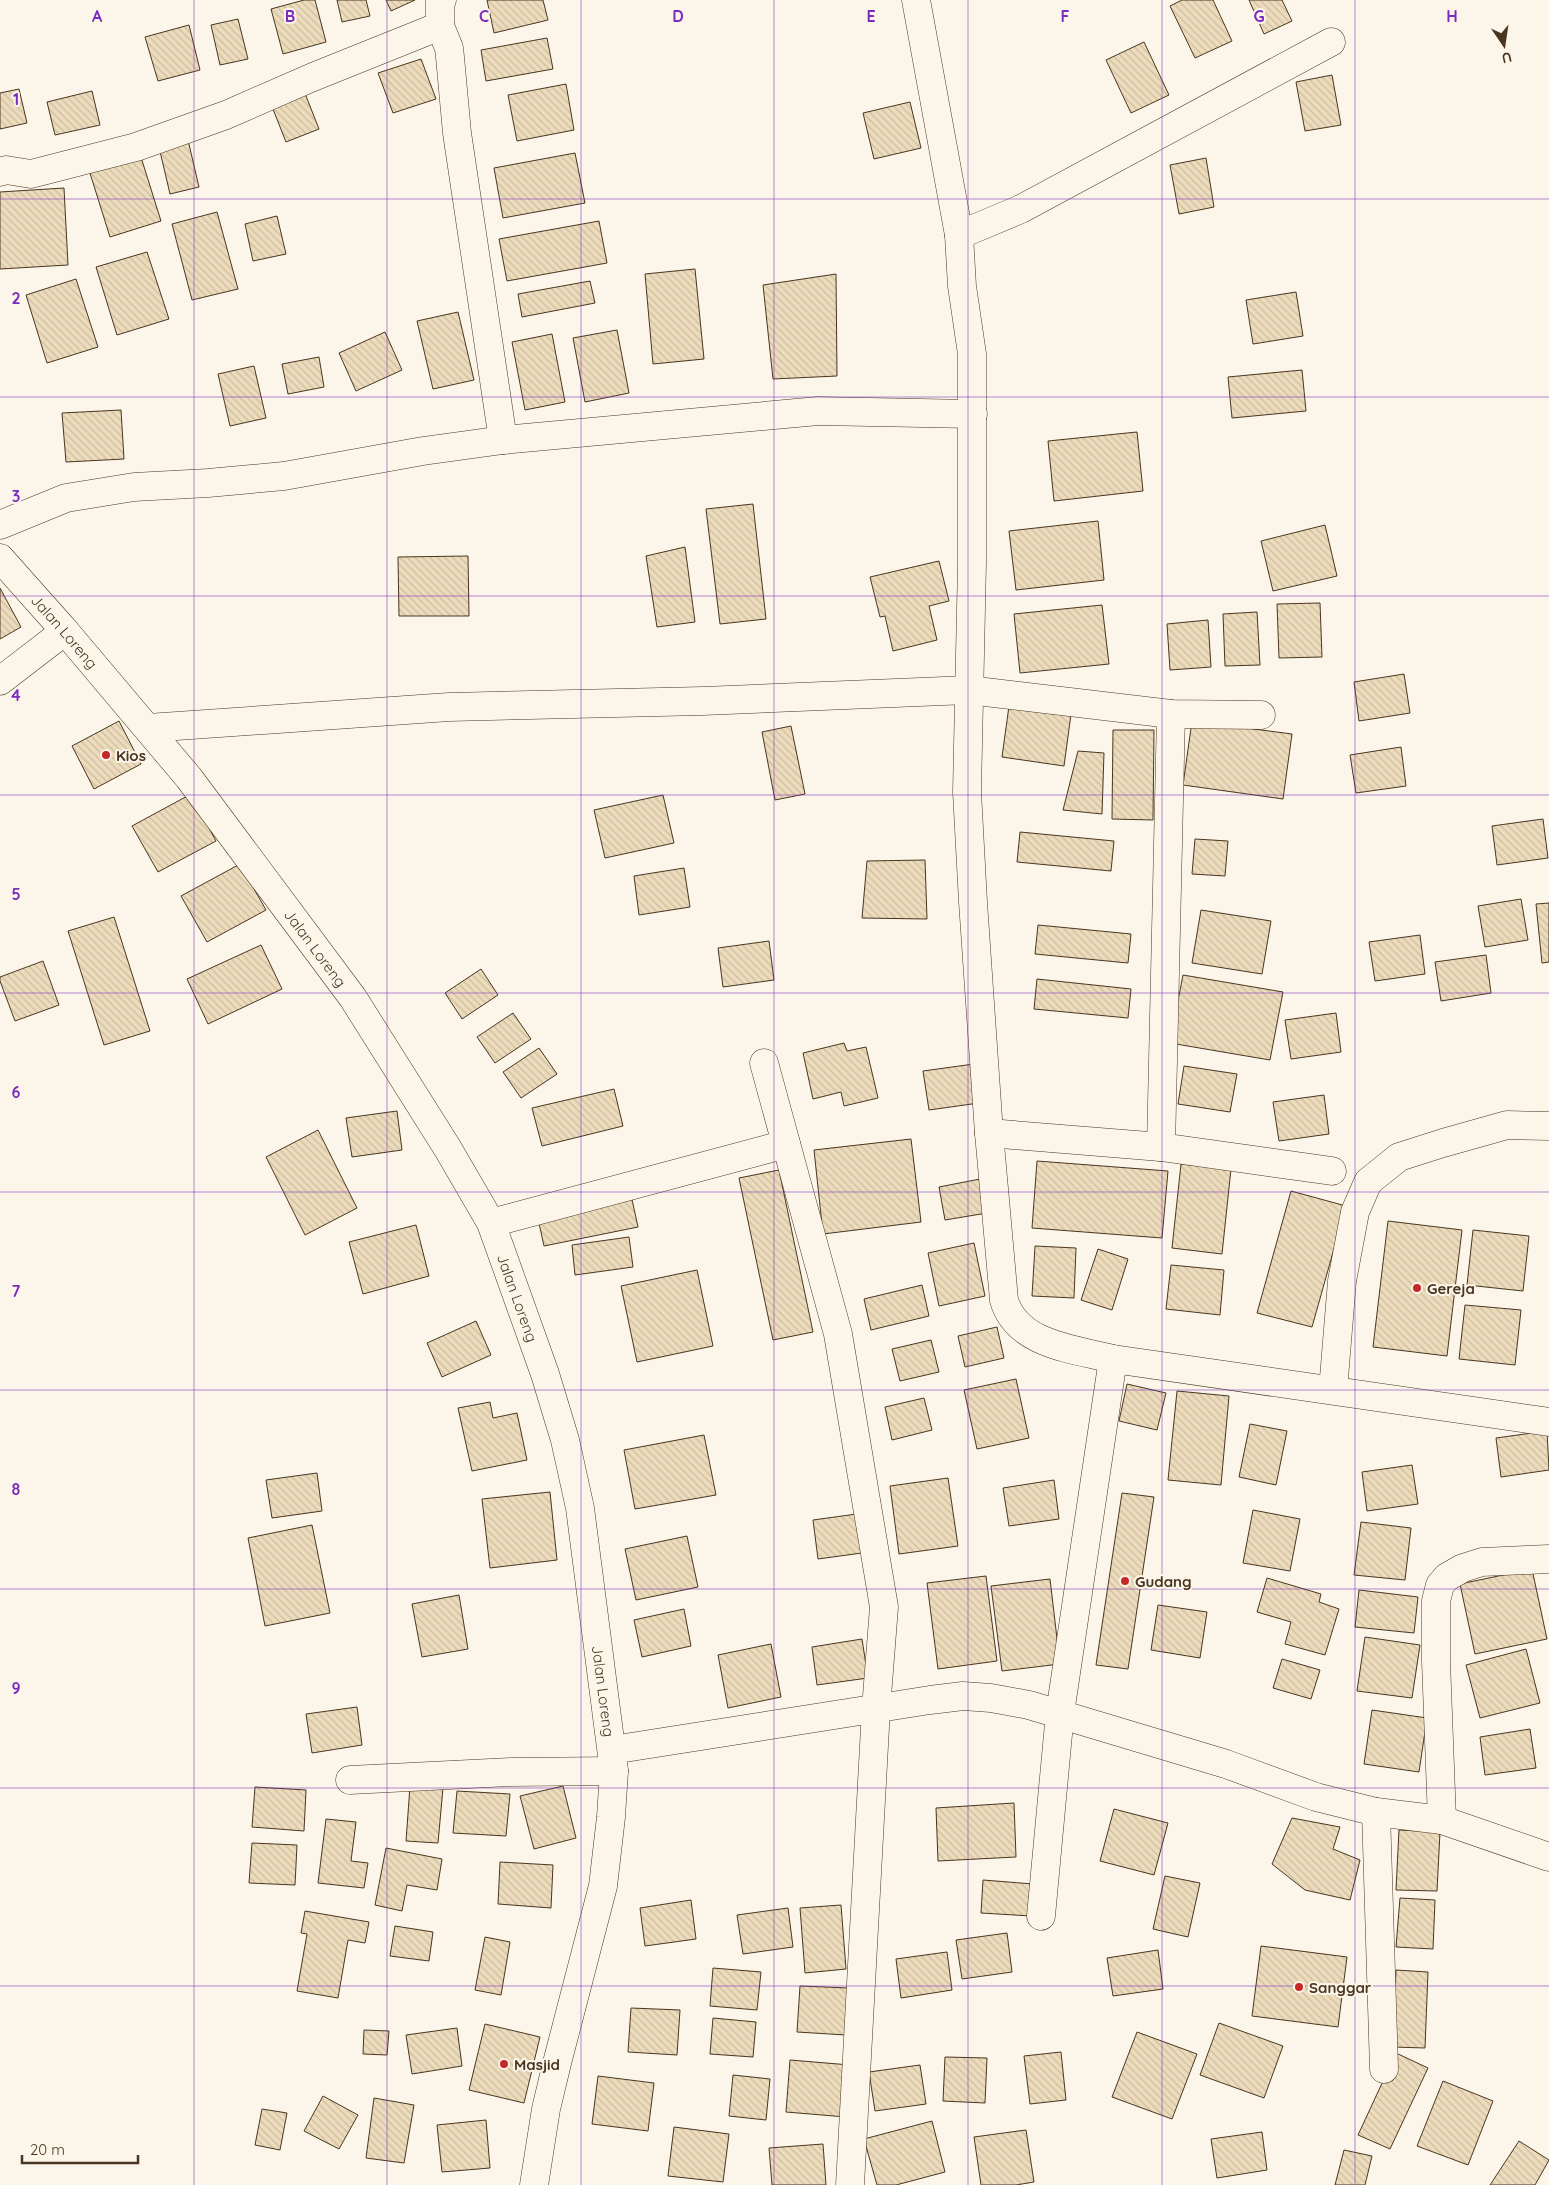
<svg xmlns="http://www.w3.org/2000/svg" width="1549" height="2185" viewBox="0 0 1549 2185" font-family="Quicksand,sans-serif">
<defs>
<pattern id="building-back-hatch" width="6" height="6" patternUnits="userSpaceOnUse" patternTransform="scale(1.25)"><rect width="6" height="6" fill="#ecdcbc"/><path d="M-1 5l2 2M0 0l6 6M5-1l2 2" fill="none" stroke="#ccbda1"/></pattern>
</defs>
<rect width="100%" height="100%" fill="#fbf6e9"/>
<path fill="url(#building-back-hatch)" stroke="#4a3520" d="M304 0H315L326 42 283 54 271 9Z
M337 0H366L370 16 342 22Z
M386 0H415L391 11Z
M487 0H543L548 20 494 33Z
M1182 0H1213L1232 41 1195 58 1170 6Z
M1249 0H1282L1292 21 1264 34Z
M238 19 248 59 220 65 211 25Z
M189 25 200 70 158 81 145 37Z
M547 38 553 69 486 81 481 50Z
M1144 42 1169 95 1131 113 1106 60Z
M421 59 436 99 393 113 378 73Z
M1332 75 1341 125 1305 131 1296 82Z
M566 84 574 130 517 141 508 95Z
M19 89 27 123 0 129V93Z
M92 91 100 125 55 135 47 102Z
M304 91 319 129 286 142 271 104Z
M910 102 921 148 874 159 863 113Z
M188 140 199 187 170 194 159 147Z
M575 153 585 203 503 218 494 168Z
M140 154 161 221 110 237 89 170Z
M1206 158 1214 207 1179 214 1170 165Z
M64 188 68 265 0 269V192Z
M217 212 238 289 192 300 172 224Z
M277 216 286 254 253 261 245 224Z
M599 221 607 263 507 281 499 239Z
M147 252 169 319 117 335 96 267Z
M695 269 704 359 653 364 645 274Z
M836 274 837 376 773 379 763 285Z
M76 279 98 347 47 363 26 295Z
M590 281 595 303 522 317 518 294Z
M1296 292 1303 336 1253 344 1246 300Z
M458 312 474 380 433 389 417 321Z
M617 330 629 393 585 402 573 338Z
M385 332 402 370 356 391 339 353Z
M552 334 565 402 525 410 512 342Z
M319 357 324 387 288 394 282 364Z
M254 366 266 418 230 426 218 374Z
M1302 370 1306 411 1232 418 1228 377Z
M121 410 124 459 66 462 62 413Z
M1137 432 1143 491 1054 501 1048 441Z
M753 504 766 619 720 624 706 509Z
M1098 521 1104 580 1016 590 1009 531Z
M1325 525 1337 576 1273 591 1261 541Z
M685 547 695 622 657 627 646 556Z
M468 556 469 616H399L398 557Z
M939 561 949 601 929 606 937 640 893 651 885 616 880 617 870 577Z
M0 588 21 627 0 639Z
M1320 603 1322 657 1279 658 1277 604Z
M1102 605 1109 664 1020 673 1014 614Z
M1257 612 1260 665 1225 666 1223 614Z
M1208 620 1211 667 1170 670 1167 624Z
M1404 674 1410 713 1359 721 1354 682Z
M1009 706 1071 714 1064 766 1002 757Z
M119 721 141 764 94 789 72 746Z
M1192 721 1292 734 1283 799 1183 785Z
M791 726 805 794 775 800 762 732Z
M1113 730H1154L1153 820 1112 819Z
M1401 747 1406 786 1356 793 1350 755Z
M1078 751 1104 753 1102 814 1063 810Z
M191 794 216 841 158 872 132 826Z
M663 795 674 843 605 858 594 810Z
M1543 819 1548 858 1497 865 1492 826Z
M1020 832 1114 841 1111 871 1017 862Z
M1195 839 1228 841 1225 876 1192 874Z
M925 860 927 919 862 918 867 861Z
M240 864 266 910 207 942 181 896Z
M684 868 690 907 639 915 634 876Z
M1521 899 1528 940 1485 947 1478 906Z
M1549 903V962L1542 963 1536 904Z
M1201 910 1271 921 1262 974 1192 963Z
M114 917 150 1031 104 1045 68 931Z
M1038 925 1131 934 1128 963 1035 954Z
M1420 935 1425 974 1375 981 1369 942Z
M769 941 774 980 723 987 718 948Z
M261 945 282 989 208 1024 187 979Z
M1486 955 1491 993 1441 1001 1435 962Z
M43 961 59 1005 15 1021 0 981V977Z
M481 969 498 995 462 1019 445 993Z
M1183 975 1283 992 1270 1060 1170 1043Z
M1037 979 1131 989 1128 1018 1034 1009Z
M513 1013 531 1039 495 1063 477 1037Z
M1336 1013 1341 1052 1291 1059 1285 1020Z
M844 1043 847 1051 866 1047 878 1098 844 1106 841 1092 813 1099 803 1053Z
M539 1048 557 1074 521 1098 503 1072Z
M974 1064 979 1103 929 1110 923 1071Z
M1184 1066 1237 1074 1230 1112 1178 1104Z
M614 1089 623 1126 542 1146 532 1108Z
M1324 1095 1329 1134 1279 1141 1273 1102Z
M397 1111 402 1150 352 1157 346 1118Z
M318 1130 357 1208 305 1235 266 1157Z
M911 1139 921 1222 823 1234 814 1150Z
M1037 1161 1168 1171 1162 1238 1032 1228Z
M1181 1164 1231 1169 1222 1254 1172 1248Z
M779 1170 813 1332 773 1340 739 1178Z
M980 1179 987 1213 945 1220 939 1187Z
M1291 1191 1346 1206 1312 1327 1257 1313Z
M631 1195 638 1227 544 1246 537 1214Z
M1388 1221 1462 1230 1447 1356 1373 1347Z
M416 1225 429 1276 363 1294 349 1242Z
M1473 1230 1529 1236 1523 1291 1467 1285Z
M629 1237 633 1267 575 1275 572 1245Z
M974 1243 985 1296 939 1306 928 1253Z
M1035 1246 1076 1248 1074 1298 1032 1296Z
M1098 1249 1128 1259 1112 1310 1081 1300Z
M1171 1265 1224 1270 1220 1315 1166 1309Z
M697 1270 713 1346 637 1362 621 1286Z
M922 1285 929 1316 871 1330 864 1299Z
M1465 1305 1521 1310 1515 1365 1459 1359Z
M476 1321 491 1355 442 1377 427 1343Z
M997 1327 1004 1358 965 1367 958 1336Z
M931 1340 939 1372 900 1381 892 1349Z
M1016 1379 1029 1438 977 1449 964 1390Z
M1127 1384 1166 1393 1157 1430 1119 1421Z
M1177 1391 1229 1396 1221 1485 1168 1480Z
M924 1398 932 1430 892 1440 885 1407Z
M490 1402 493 1418 517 1413 527 1460 472 1471 458 1408Z
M1250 1424 1287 1431 1276 1485 1239 1477Z
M1547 1431 1549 1470 1501 1477 1496 1438Z
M704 1435 716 1495 635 1509 624 1450Z
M1412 1465 1418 1504 1367 1511 1362 1472Z
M317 1473 322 1511 272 1518 266 1480Z
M948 1478 958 1546 899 1554 890 1486Z
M1054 1480 1059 1519 1009 1526 1003 1488Z
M550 1492 557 1560 490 1568 482 1499Z
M1122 1493 1154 1497 1128 1669 1096 1665Z
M1253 1510 1300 1519 1290 1571 1243 1563Z
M864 1513 869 1552 818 1559 813 1520Z
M1361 1522 1411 1528 1405 1580 1354 1575Z
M312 1525 330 1613 265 1626 248 1538Z
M687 1536 698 1587 636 1600 625 1549Z
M1532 1569 1547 1639 1475 1654 1460 1584Z
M986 1576 997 1661 938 1669 927 1583Z
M1267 1578 1321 1594 1319 1602 1339 1609 1325 1655 1285 1644 1291 1622 1257 1612Z
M1050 1579 1060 1664 1002 1671 991 1586Z
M1359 1590 1418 1597 1414 1633 1355 1627Z
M459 1595 468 1649 422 1657 412 1604Z
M1158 1605 1207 1612 1200 1658 1151 1650Z
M684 1609 691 1646 642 1657 634 1620Z
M1365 1637 1420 1645 1412 1698 1357 1691Z
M862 1639 868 1678 817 1685 812 1647Z
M771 1644 781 1697 728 1708 718 1655Z
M1526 1649 1540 1703 1480 1718 1466 1665Z
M1282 1659 1320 1670 1311 1699 1273 1688Z
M357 1707 362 1745 312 1753 306 1714Z
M1372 1710 1427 1718 1419 1772 1364 1764Z
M1530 1729 1536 1768 1485 1775 1480 1737Z
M410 1786 443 1788 438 1843 406 1841Z
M563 1786 576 1838 534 1849 520 1796Z
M255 1787 306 1790 304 1831 252 1827Z
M457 1791 510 1794 506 1836 453 1833Z
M1014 1803 1016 1857 938 1861 936 1808Z
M1114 1809 1168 1823 1154 1875 1100 1861Z
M1292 1818 1340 1827 1333 1849 1360 1860 1350 1900 1305 1890 1272 1864Z
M326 1819 356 1822 351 1861 368 1863 364 1888 318 1883Z
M1399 1830 1440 1832 1437 1891 1396 1890Z
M252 1843 297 1845 295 1885 249 1883Z
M386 1848 442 1859 437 1890 407 1885 402 1911 375 1905Z
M500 1862 553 1865 551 1908 498 1904Z
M1165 1876 1200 1883 1188 1937 1153 1929Z
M983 1880 1033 1884 1031 1916 981 1913Z
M1400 1898 1435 1900 1433 1949 1396 1947Z
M691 1900 696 1939 645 1946 640 1908Z
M841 1905 846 1969 805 1973 800 1908Z
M788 1908 793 1947 743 1954 737 1915Z
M305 1911 369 1922 365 1943 348 1940 338 1998 297 1991 307 1934 301 1933Z
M395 1926 433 1932 429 1961 390 1956Z
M1007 1933 1012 1972 962 1979 956 1940Z
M485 1937 510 1942 501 1995 475 1990Z
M1261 1946 1347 1957 1338 2027 1252 2016Z
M1158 1950 1163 1989 1113 1996 1107 1958Z
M947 1952 952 1990 901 1998 896 1959Z
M713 1968 761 1972 757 2010 710 2006Z
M1396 1970 1428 1972 1425 2048 1393 2047Z
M800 1986 849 1988 846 2035 797 2032Z
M631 2008 680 2010 677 2055 628 2052Z
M713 2018 756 2022 753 2057 710 2054Z
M1219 2023 1283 2046 1264 2098 1200 2075Z
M485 2024 540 2037 524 2103 469 2090Z
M457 2028 462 2066 412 2074 406 2035Z
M364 2030 389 2031 387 2055 363 2054Z
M1137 2032 1197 2054 1172 2119 1112 2097Z
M1061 2052 1066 2100 1030 2104 1024 2056Z
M1396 2053 1428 2068 1390 2149 1358 2135Z
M945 2057 987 2058 985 2103 943 2101Z
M790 2060 850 2065 846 2117 786 2112Z
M920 2065 926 2104 875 2111 869 2072Z
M733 2075 770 2079 766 2120 729 2116Z
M598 2076 654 2083 648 2131 592 2124Z
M1443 2081 1493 2101 1468 2165 1417 2146Z
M323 2096 358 2115 339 2149 304 2131Z
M374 2098 414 2105 404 2163 366 2158Z
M262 2109 287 2113 280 2150 255 2145Z
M486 2120 490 2168 442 2172 437 2125Z
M932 2121 945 2172 896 2185H877L864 2139Z
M674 2127 729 2134 723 2182 668 2176Z
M1026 2130 1034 2182 1016 2185H981L974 2137Z
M1262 2132 1267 2170 1217 2178 1211 2139Z
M1519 2141 1549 2160 1535 2185H1490Z
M823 2144 826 2185H772L769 2148Z
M1344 2150 1372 2156 1365 2185H1335Z"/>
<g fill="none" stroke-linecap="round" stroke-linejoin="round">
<g stroke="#4a3520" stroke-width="29">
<g id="minor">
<path d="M442 0 440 1V26L449 48 450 57 457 133 503 440"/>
<path d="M916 0 959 235 962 286 972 354V563L967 792 973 902 989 1133 1004 1300C1017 1345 1074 1349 1113 1359L1060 1713 1041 1916"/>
<path d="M0 172 6 170 31 174 136 147 226 115 313 77 440 26"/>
<path d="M959 235 1021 209 1331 42"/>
<path d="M0 525 66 498 134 487 208 483 284 476 423 451 503 440 818 411 973 414"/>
<path id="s1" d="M0 558 65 631 189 778 353 998 448 1149 491 1223 545 1374 565 1440 580 1508 614 1771 611 1817 603 1886 557 2063 546 2109 534 2185"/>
<path d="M0 681 65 631"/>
<path d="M148 728 449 707 703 701 968 690 1171 714 1261 715"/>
<path d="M764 1063 838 1334 884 1607 876 1709 850 2185"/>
<path d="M989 1133 1161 1147 1332 1171"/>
<path d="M1161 1147 1171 714"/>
<path d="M491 1223 786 1144"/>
<path d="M1113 1359 1549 1422"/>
<path d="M1333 1390 1342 1281 1355 1212 1368 1182 1399 1157 1443 1143 1507 1125 1549 1126"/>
<path d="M612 1750 930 1700 963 1696 991 1698 1029 1705 1226 1764 1316 1797 1376 1812 1442 1820 1549 1857"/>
<path d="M350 1780 511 1772 614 1771"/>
<path d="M1376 1812 1384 2069"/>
<path d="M1442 1820 1436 1661V1601L1440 1585 1447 1577 1463 1568 1482 1562 1549 1559"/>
</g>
</g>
<use href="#minor" stroke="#fbf6e9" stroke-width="28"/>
</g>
<path fill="none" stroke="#7b2cbf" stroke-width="1" stroke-opacity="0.55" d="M194 0V2185M387 0V2185M581 0V2185M774 0V2185M968 0V2185M1162 0V2185M1355 0V2185M0 199H1549M0 397H1549M0 596H1549M0 795H1549M0 993H1549M0 1192H1549M0 1390H1549M0 1589H1549M0 1788H1549M0 1986H1549"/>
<g fill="#c62828" stroke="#fbf6e9" stroke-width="2">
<circle cx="106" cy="755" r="5"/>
<circle cx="1417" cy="1288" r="5"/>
<circle cx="1125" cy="1581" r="5"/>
<circle cx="1299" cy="1987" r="5"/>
<circle cx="504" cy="2064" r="5"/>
</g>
<g text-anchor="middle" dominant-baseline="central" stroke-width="4" stroke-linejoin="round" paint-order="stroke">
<g font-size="15" fill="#4a3520" stroke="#fbf6e9">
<text stroke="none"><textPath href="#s1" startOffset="98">Jalan Loreng</textPath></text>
<text stroke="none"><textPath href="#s1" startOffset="502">Jalan Loreng</textPath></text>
<text stroke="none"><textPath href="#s1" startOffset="908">Jalan Loreng</textPath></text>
<text stroke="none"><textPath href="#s1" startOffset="1312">Jalan Loreng</textPath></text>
</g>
<g font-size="15" font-weight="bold" fill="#4a3520" stroke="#fbf6e9" text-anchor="start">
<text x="116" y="755">Kios</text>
<text x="1427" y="1288">Gereja</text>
<text x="1135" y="1581">Gudang</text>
<text x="1309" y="1987">Sanggar</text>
<text x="514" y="2064">Masjid</text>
</g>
</g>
<g font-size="16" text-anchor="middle" font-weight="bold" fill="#7b2cbf" stroke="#fbf6e9" stroke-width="4" stroke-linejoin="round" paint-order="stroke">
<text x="97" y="22">A</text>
<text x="290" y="22">B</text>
<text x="484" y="22">C</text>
<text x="678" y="22">D</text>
<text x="871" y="22">E</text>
<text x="1065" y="22">F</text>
<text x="1259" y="22">G</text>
<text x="1452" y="22">H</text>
<text x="16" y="105">1</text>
<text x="16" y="304">2</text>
<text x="16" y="502">3</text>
<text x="16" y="701">4</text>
<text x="16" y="900">5</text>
<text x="16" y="1098">6</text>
<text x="16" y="1297">7</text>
<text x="16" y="1495">8</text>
<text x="16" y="1694">9</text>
</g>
<g transform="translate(1504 45) rotate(167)" stroke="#fbf6e9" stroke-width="4" paint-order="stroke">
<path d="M0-4L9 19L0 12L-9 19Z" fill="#4a3520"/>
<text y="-8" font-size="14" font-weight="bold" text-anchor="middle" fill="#4a3520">U</text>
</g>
<path d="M22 2155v8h116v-8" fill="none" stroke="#4a3520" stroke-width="2.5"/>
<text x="30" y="2155" font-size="15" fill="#4a3520" stroke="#fbf6e9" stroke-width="4" paint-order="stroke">20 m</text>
</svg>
